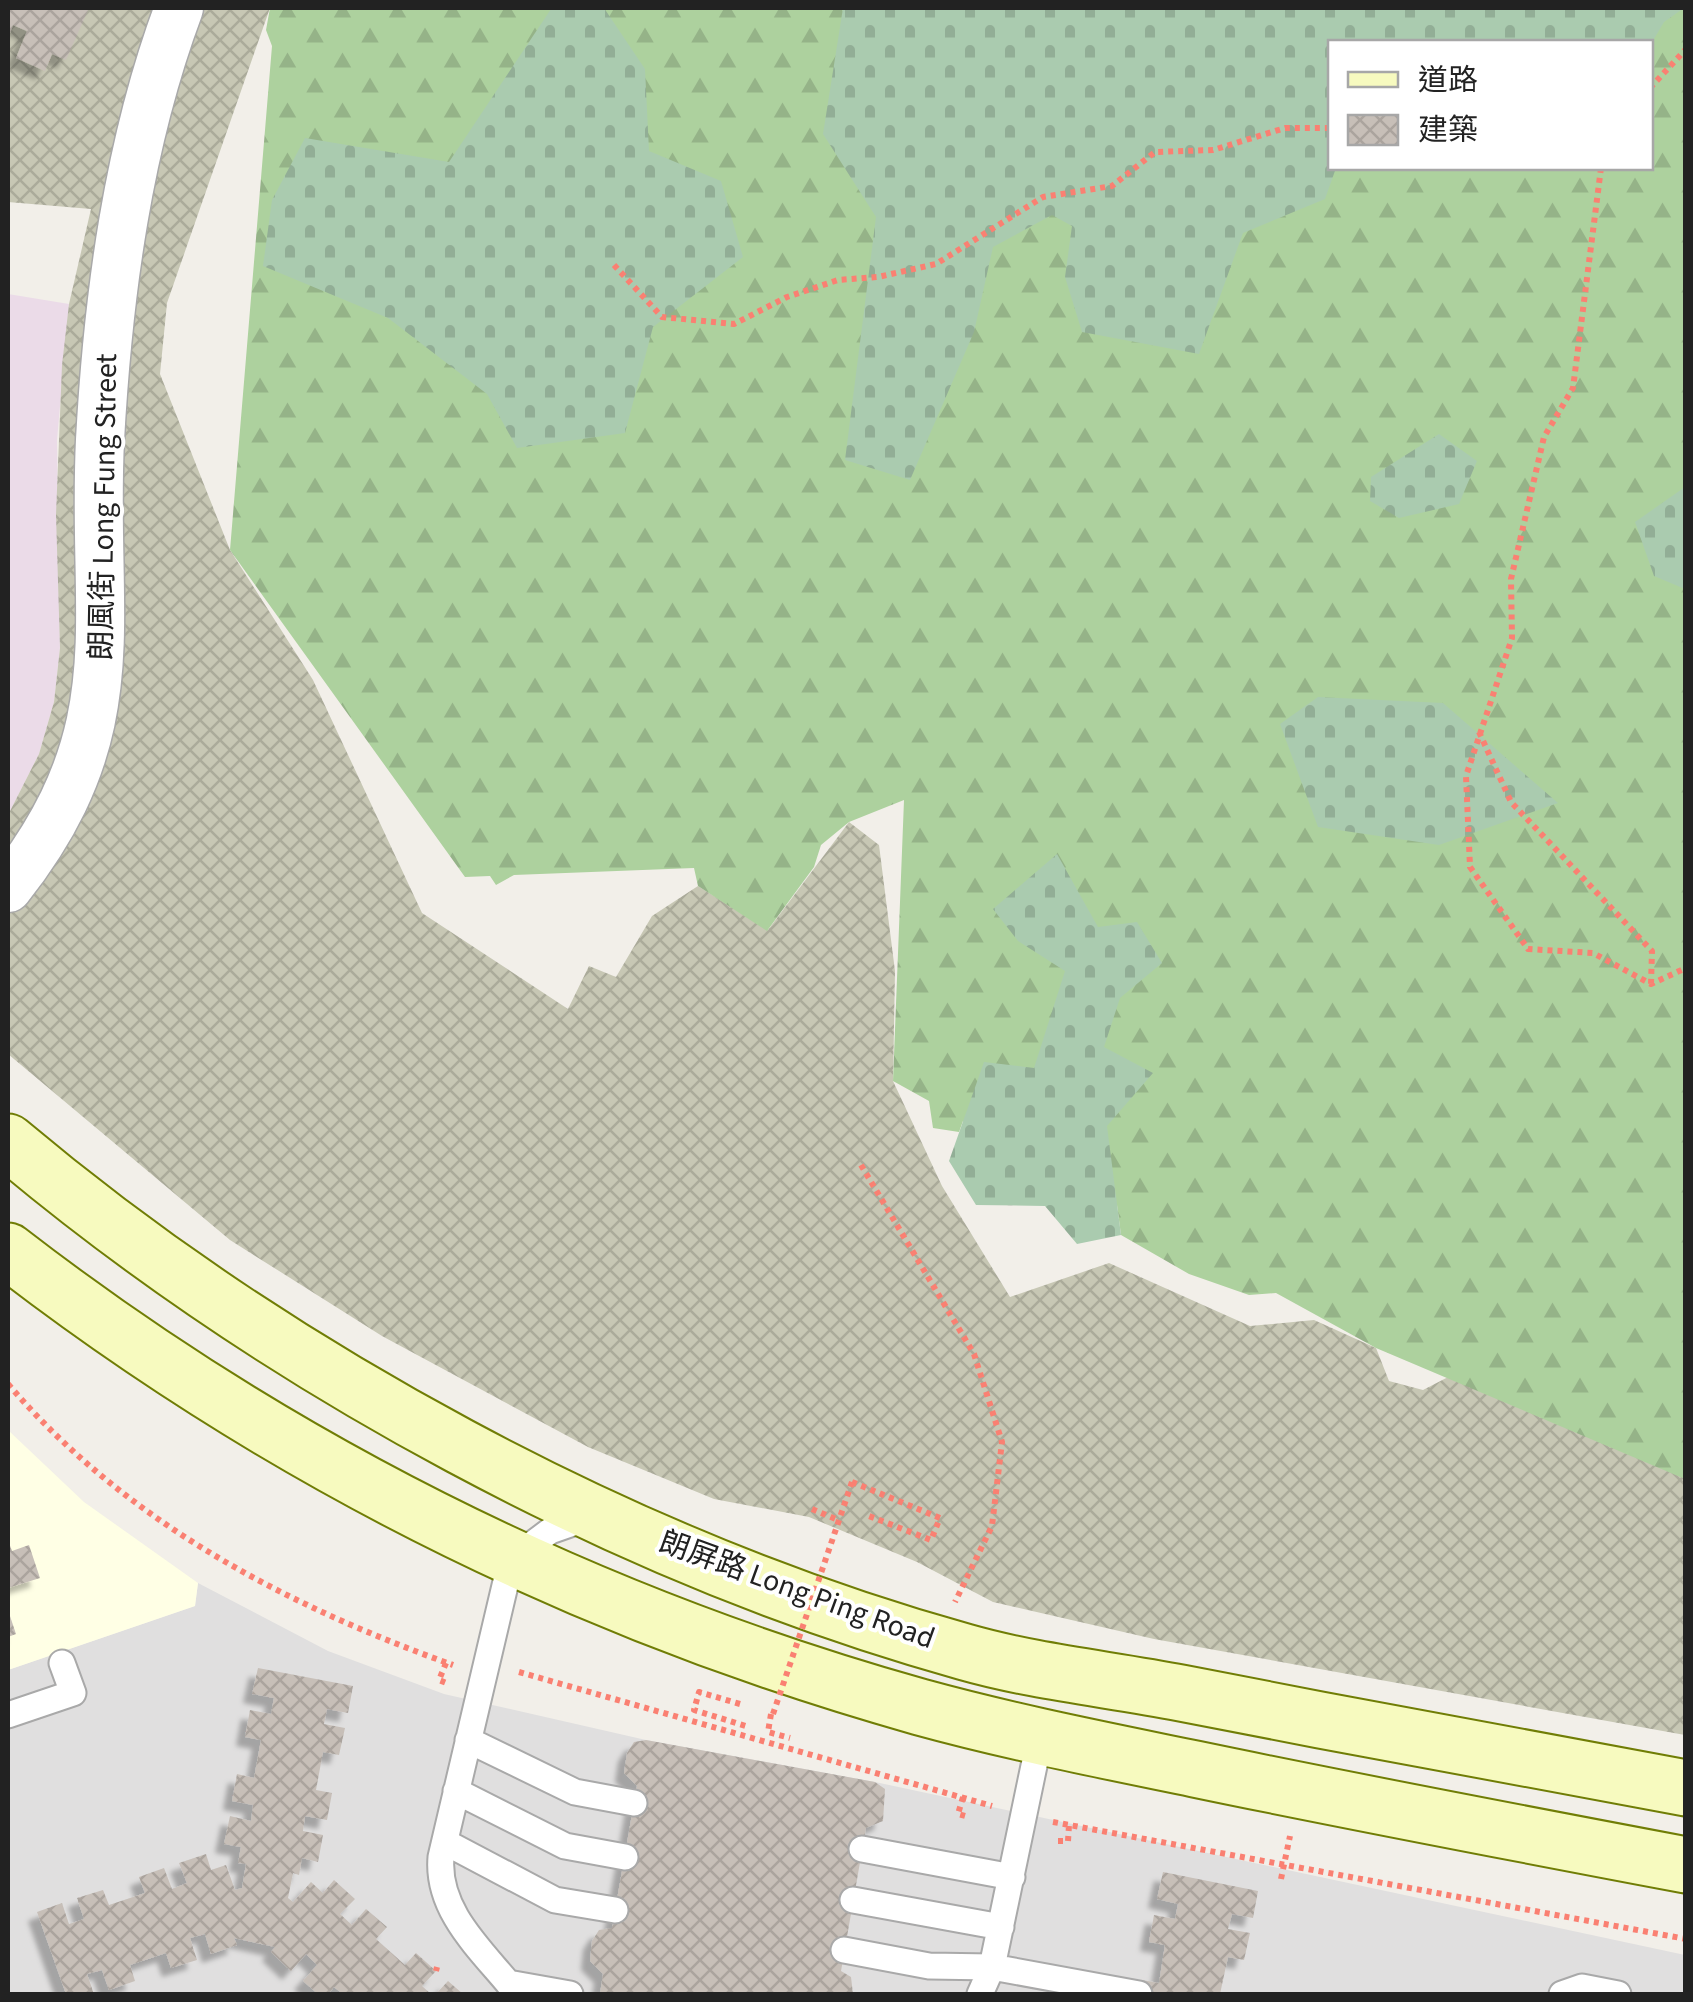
<svg xmlns="http://www.w3.org/2000/svg" width="1693" height="2002" viewBox="0 0 1693 2002" font-family="'Source Sans 3','Noto Sans TC',sans-serif">
<defs>
<pattern id="construction-cross-hatch" width="8" height="8" patternUnits="userSpaceOnUse" patternTransform="scale(2.5)"><rect width="8" height="8" fill="#c7c7b4"/><path d="M0 0l8 8M0 8l8-8" fill="none" stroke="#abab9a"/></pattern>
<pattern id="forest-firs" width="22" height="20" patternUnits="userSpaceOnUse" patternTransform="scale(2.5)"><rect width="22" height="20" fill="#add19e"/><path d="M5 1l3.5 6h-7zM16 11l3.5 6h-7z" fill="#95b388"/></pattern>
<pattern id="cemetery-stones" width="16" height="16" patternUnits="userSpaceOnUse" patternTransform="scale(2.5)"><rect width="16" height="16" fill="#aacbaf"/><path d="M2 7V4a2 2 0 0 1 4 0v3zM10 15v-3a2 2 0 0 1 4 0v3z" fill="#92ae96"/></pattern>
<pattern id="building-cross-hatch" width="8" height="8" patternUnits="userSpaceOnUse" patternTransform="scale(2.5)"><rect width="8" height="8" fill="#c7bfb8"/><path d="M0 0l8 8M0 8l8-8" fill="none" stroke="#aba49e"/></pattern>
<filter id="shadow"><feDropShadow dx="-9" dy="9" stdDeviation="2.5" flood-color="#0004"/></filter>
</defs>
<rect width="100%" height="100%" fill="#f2efe9"/>
<path fill="#e0dfdf" d="M198 1583 328 1651 444 1694 646 1740 875 1782 1685 1955V1994H8V1670L195 1606Z"/>
<path fill="#ebdbe8" d="M8 294 69 304 57 440 60 648 54 702 39 754 8 815Z"/>
<path fill="#ffffe5" d="M8 1430 84 1502 198 1583 195 1606 8 1670Z"/>
<path fill="url(#construction-cross-hatch)" d="M8 8H270L167 303 160 374 230 550 313 680 422 913 568 1009 589 966 616 977 652 916 698 886 768 930 849 822 879 845 895 971 893 1081 942 1186 1010 1297 1109 1263 1250 1326 1314 1320 1376 1348 1389 1381 1423 1390 1483 1359 1685 1425V1735L1154 1639 993 1602 917 1562 809 1517 714 1499 588 1447 382 1336 230 1240 8 1054V815L39 754 54 702 60 648 56 515 62 365 69 304 91 209 8 202Z"/>
<path fill="url(#forest-firs)" fill-rule="evenodd" d="M270 8H1685V1479L1376 1348 1276 1293 1249 1295 1189 1274 1121 1235 1117 1205 963 1121 959 1132 933 1128 929 1101 893 1081 904 800 849 822 821 845 814 867 767 931 698 886 694 868 514 875 496 885 490 876 465 877 230 550 272 46 266 30ZM1330 42H1650V168H1330Z"/>
<path fill="url(#cemetery-stones)" d="M584 8H604L645 69 649 151 721 181 743 257 653 327 625 433 517 448 487 394 388 318 263 266 272 200 305 138 449 162 551 9Z
M843 8H1684L1664 22 1651 44 1330 42V168H1336L1325 199 1243 233 1199 354 1082 332 1065 277 1072 226 1052 215 993 247 974 332 910 480 845 460 876 217 823 134Z
M1439 434 1477 461 1459 504 1399 518 1370 501 1371 477Z
M1685 487V589L1654 576 1635 522Z
M1318 697 1443 703 1558 803 1439 845 1318 827 1280 724Z
M1057 854 1098 927 1137 922 1162 963 1120 998 1104 1047 1153 1073 1107 1126 1121 1235 1077 1244 1045 1206 976 1205 949 1161 984 1062 1034 1068 1065 971 1018 941 993 909Z"/>
<path fill="url(#building-cross-hatch)" filter="url(#shadow)" d="M8 8H89L66 60 52 54 45 71 16 58 27 31 13 25 8 38Z
M8 1540 12 1551 29 1545 40 1578 8 1588Z
M8 1610 16 1634 8 1637Z
M258 1668 353 1686 348 1713 327 1709 324 1724 345 1728 339 1755 323 1752 316 1790 332 1793 327 1820 305 1816 303 1831 323 1835 318 1862 302 1858 299 1875 293 1873 288 1898 293 1902 311 1882 323 1893 334 1880 355 1899 340 1914 352 1925 366 1909 387 1927 376 1939 405 1965 416 1953 436 1971 422 1986 431 1994H343L334 1987 328 1994H318L303 1981 317 1965 306 1954 291 1971 271 1952 275 1947 234 1938 237 1945 211 1954 205 1934 190 1938 197 1960 171 1968 166 1953 130 1965 135 1981 109 1990 102 1970 87 1974 94 1994H66L37 1912 62 1903 69 1924 84 1919 77 1898 103 1890 109 1905 145 1893 139 1877 164 1868 172 1889 187 1883 179 1863 206 1854 211 1870 226 1865 235 1890 242 1888 246 1864 238 1863 241 1847 224 1844 230 1816 251 1821 253 1805 232 1801 237 1774 254 1778 261 1740 245 1737 250 1710 271 1714 274 1698 252 1694Z
M646 1740 875 1782 885 1789 883 1821 866 1828 841 1971 851 1977 853 1994H600L603 1974 590 1961 592 1941 599 1930 612 1928 637 1786 624 1773 627 1753 634 1742Z
M1163 1872 1258 1891 1253 1918 1232 1914 1228 1929 1250 1933 1244 1960 1228 1957 1220 1994H1139L1142 1980 1159 1983 1165 1945 1149 1942 1154 1915 1175 1919 1178 1904 1157 1899Z
M448 1981 463 1994H436Z"/>
<g fill="none" stroke-linecap="round" stroke-linejoin="round">
<g stroke="#a9a9a9" stroke-width="29">
<path id="lane" d="M8 1715 73 1693 62 1663
M468 1740 575 1792 634 1803
M456 1791 565 1846 625 1857
M445 1842 555 1900 615 1910
M862 1849 1012 1877
M853 1900 1001 1927
M844 1950 929 1966 992 1967 1139 1994
M508 1983 570 1994
M517 1994C485 1953 436 1913 441 1857L511 1560 550 1531 590 1517
M980 1994 992 1967 1040 1737
M1562 1994 1582 1987 1618 1994"/>
</g>
<g stroke="#a9a9a9" stroke-width="51">
<path id="street" d="M8 888C134 728 91 624 100 440 108 295 128 144 179 8"/>
</g>
<g stroke="#707d05" stroke-width="59">
<path id="secondary" d="M8 1142C275 1367 627 1558 965 1652 1035 1672 1109 1679 1181 1693 1349 1726 1517 1757 1686 1788
M8 1251C282 1463 586 1613 920 1707 1011 1732 1103 1750 1195 1769 1358 1803 1522 1834 1686 1865"/>
</g>
<path stroke="#fa8072" stroke-width="6" stroke-dasharray="5 5" stroke-linecap="butt" d="M1650 88 1686 49
M1601 168 1573 388 1544 437 1511 579 1512 638 1466 776 1470 867 1528 949 1593 953 1651 984 1686 968
M614 265 662 317 734 324 787 297 838 280 878 277 936 264 1043 197 1112 186 1155 152 1213 150 1285 128H1330
M1479 732 1511 802 1652 951 1651 984
M861 1165 974 1354 1002 1442 992 1526 955 1602
M8 1384C126 1522 285 1605 453 1665
M852 1482 940 1518 931 1540 869 1516
M812 1509 838 1520
M446 1663 439 1680 449 1684
M519 1672 992 1806
M740 1704 699 1692 694 1710 749 1727
M771 1714 768 1732 790 1738
M963 1797 958 1814 969 1817
M1053 1822 1686 1939
M1058 1841H1068L1069 1825
M1281 1879 1290 1836
M436 1971 437 1967"/>
<use href="#lane" stroke="#fff" stroke-width="25"/>
<use href="#street" stroke="#fff" stroke-width="48"/>
<use href="#secondary" stroke="#f7fabf" stroke-width="55"/>
<path stroke="#fa8072" stroke-width="6" stroke-dasharray="5 5" stroke-linecap="butt" d="M773 1714 852 1482"/>
</g>
<g text-anchor="middle" dominant-baseline="central" stroke-width="8" stroke-linejoin="round" paint-order="stroke">
<g font-size="30" fill="#222" stroke="#fff">
<text transform="translate(104 507) rotate(-89)">朗風街 Long Fung Street</text>
<text transform="translate(797 1590) rotate(20)">朗屏路 Long Ping Road</text>
</g>
</g>
<rect width="1693" height="2002" fill="none" stroke="#222222" stroke-width="20"/>
<rect x="1328" y="40" width="325" height="130" fill="#ffffff" stroke="#a7a7a7" stroke-width="2.5"/>
<rect x="1348" y="72" width="50" height="15" fill="#f7fabf" stroke="#a7a7a7" stroke-width="2.5"/>
<text x="1418" y="90" font-size="30" fill="#222222">道路</text>
<rect x="1348" y="115" width="50" height="30" fill="url(#building-cross-hatch)" stroke="#a7a7a7" stroke-width="2.5"/>
<text x="1418" y="140" font-size="30" fill="#222222">建築</text>
</svg>
